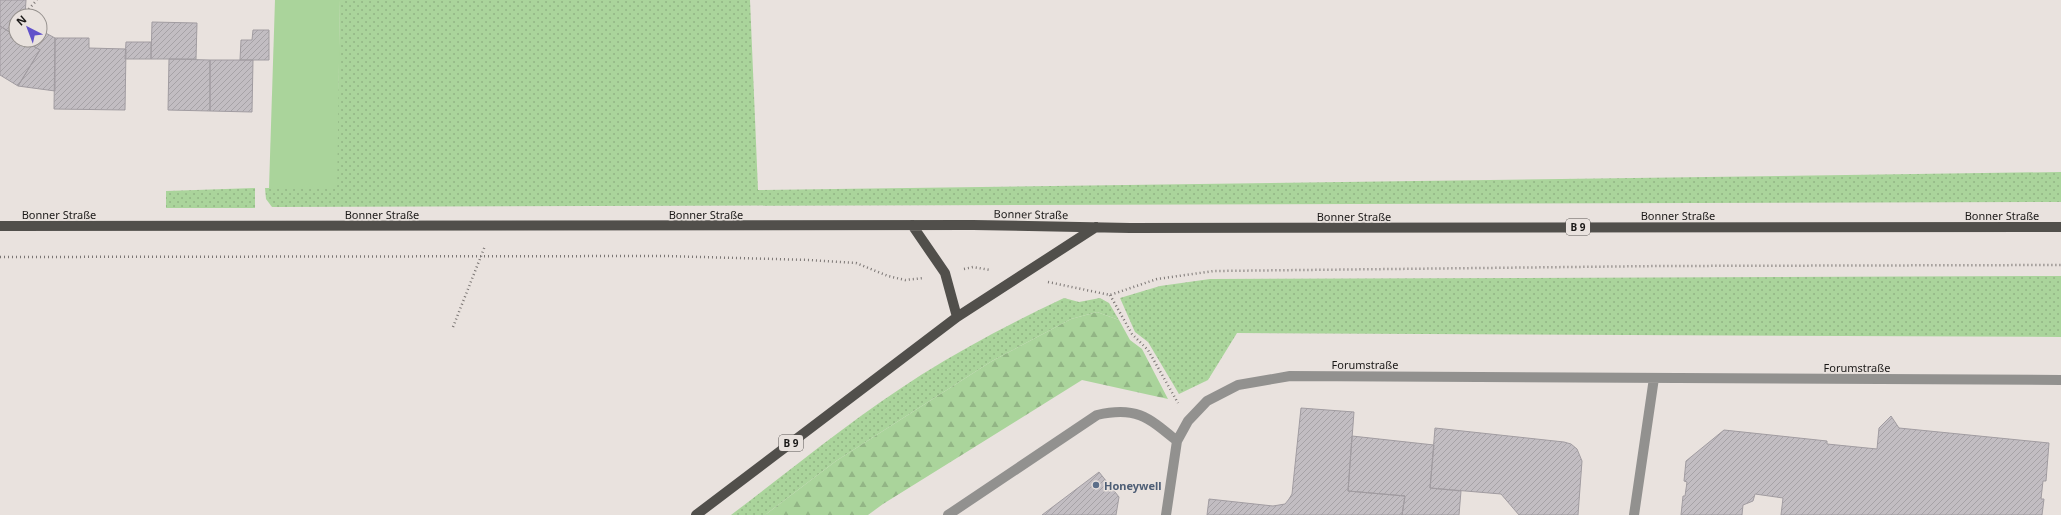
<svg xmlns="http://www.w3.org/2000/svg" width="2061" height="515" viewBox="0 0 2061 515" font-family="'Noto Sans',sans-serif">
<defs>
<pattern id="grass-dots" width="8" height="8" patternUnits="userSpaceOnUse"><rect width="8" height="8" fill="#aad49b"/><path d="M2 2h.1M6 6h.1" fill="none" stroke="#92b585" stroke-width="1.8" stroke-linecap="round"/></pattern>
<pattern id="forest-firs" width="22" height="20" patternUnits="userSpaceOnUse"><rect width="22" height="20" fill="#aad49b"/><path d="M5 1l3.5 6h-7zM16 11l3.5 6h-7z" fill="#92b585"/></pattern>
<pattern id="building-hatch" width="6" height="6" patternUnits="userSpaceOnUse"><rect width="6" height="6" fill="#c2bdc2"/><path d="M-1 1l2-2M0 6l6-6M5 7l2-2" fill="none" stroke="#a6a2a6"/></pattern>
</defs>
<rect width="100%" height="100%" fill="#e9e2de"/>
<path fill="url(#grass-dots)" d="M340 0H750L758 190 2061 172V202L272 207 266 199 265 188H336Z
M255 188V208H166V191Z
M2061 276V337L1237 333 1208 380 1179 394 1148 342 1135 332 1120 298 1160 286 1210 279Z
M1064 298 1079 302 1100 298 1109 303 1119 320 1097 312 1071 319 992 361 836 461 765 515H731C793 468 855 417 921 375 967 346 1015 321 1064 298Z"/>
<path fill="url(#forest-firs)" d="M1097 312 1119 320 1130 340 1142 349 1168 399 1082 380 883 504 868 515H765L836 461 992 361 1071 319Z"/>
<path fill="#aad49b" d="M275 0H340L337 188H269Z"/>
<path fill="url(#building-hatch)" stroke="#a19ca1" d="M0 0H26L25 16H16V36L0 26Z
M152 22 197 23 196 59H151Z
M0 26 16 36V40H23L40 50 18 86 0 75Z
M40 30 55 38V91L18 86 40 50 23 40H40Z
M253 30H269V60H240L241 40H252Z
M55 38H89V48L126 49 125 110 54 109Z
M126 42H151V59H125Z
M169 59 210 60V111L168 110Z
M210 60H253L252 112 210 111Z
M1301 408 1354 412 1348 491 1405 496 1402 515H1207L1209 499 1273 506 1285 504 1289 499 1292 494Z
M1891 416 1899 428 2049 443 2046 481H2043L2041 499H2044L2042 515H1781L1783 498 1755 494 1753 501 1743 505 1742 515H1681L1683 496H1685L1687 482 1684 481 1686 461 1724 430 1827 441V444L1877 449 1879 428Z
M1435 428 1564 442 1571 444 1577 449 1582 461 1578 515H1519L1501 494 1430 488Z
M1352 436 1434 445 1430 488 1461 491 1459 515H1402L1405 496 1348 491Z
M1099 472 1119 497 1116 515H1042Z"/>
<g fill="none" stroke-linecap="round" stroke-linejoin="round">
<path stroke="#7b7674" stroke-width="2.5" stroke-dasharray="1 3" stroke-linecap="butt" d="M26 12 37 0
M0 257 665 256 810 260 856 263 888 276 905 280 924 278
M964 269 973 267 990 270
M1048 282 1110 295 1157 279 1214 271 1660 266 2061 265
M1110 295 1132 334 1148 350 1178 403
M453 327 485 246"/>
<path stroke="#92918f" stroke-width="10" d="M948 515 1097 415C1136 406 1148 417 1177 441
M1166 515 1177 441 1188 421 1207 401 1238 385 1290 376 2061 380
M1634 515 1654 378"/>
<path stroke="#514f4b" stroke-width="10" d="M912 225 945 273 957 317
M0 226 973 225 1130 228 2061 227
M696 515 957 317 1096 227"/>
</g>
<circle fill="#5c6f8a" stroke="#e9e2de" stroke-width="1.5" cx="1096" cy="485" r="4"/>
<g text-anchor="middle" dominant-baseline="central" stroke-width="3" stroke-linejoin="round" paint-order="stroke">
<g fill="#e9e2de" stroke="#585553" stroke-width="1">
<rect x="1566" y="219" width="24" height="16" rx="3"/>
<rect x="779" y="435" width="24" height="16" rx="3"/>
</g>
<g font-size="10" font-weight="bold" fill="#1a1817">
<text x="1578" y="227">B 9</text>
<text x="791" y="443">B 9</text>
</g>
<g font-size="11" fill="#1a1817" stroke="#e9e2de">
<text x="59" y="214">Bonner Straße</text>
<text x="382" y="214">Bonner Straße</text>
<text x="706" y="214">Bonner Straße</text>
<text transform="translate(1031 214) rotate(1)">Bonner Straße</text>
<text x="1678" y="215">Bonner Straße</text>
<text x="2002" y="215">Bonner Straße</text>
<text x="1354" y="216">Bonner Straße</text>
<text x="1365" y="364">Forumstraße</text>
<text x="1857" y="367">Forumstraße</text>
</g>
<g font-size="11" font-weight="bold" fill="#4e5e75" stroke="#e9e2de" text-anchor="start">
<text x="1104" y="485">Honeywell</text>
</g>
</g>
<g transform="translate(28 28) rotate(318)"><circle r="19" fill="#e9e2de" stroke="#96918e"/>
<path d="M0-3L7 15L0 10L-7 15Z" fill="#6151ca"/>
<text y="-6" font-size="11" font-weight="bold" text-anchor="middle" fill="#1a1817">N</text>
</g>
</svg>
